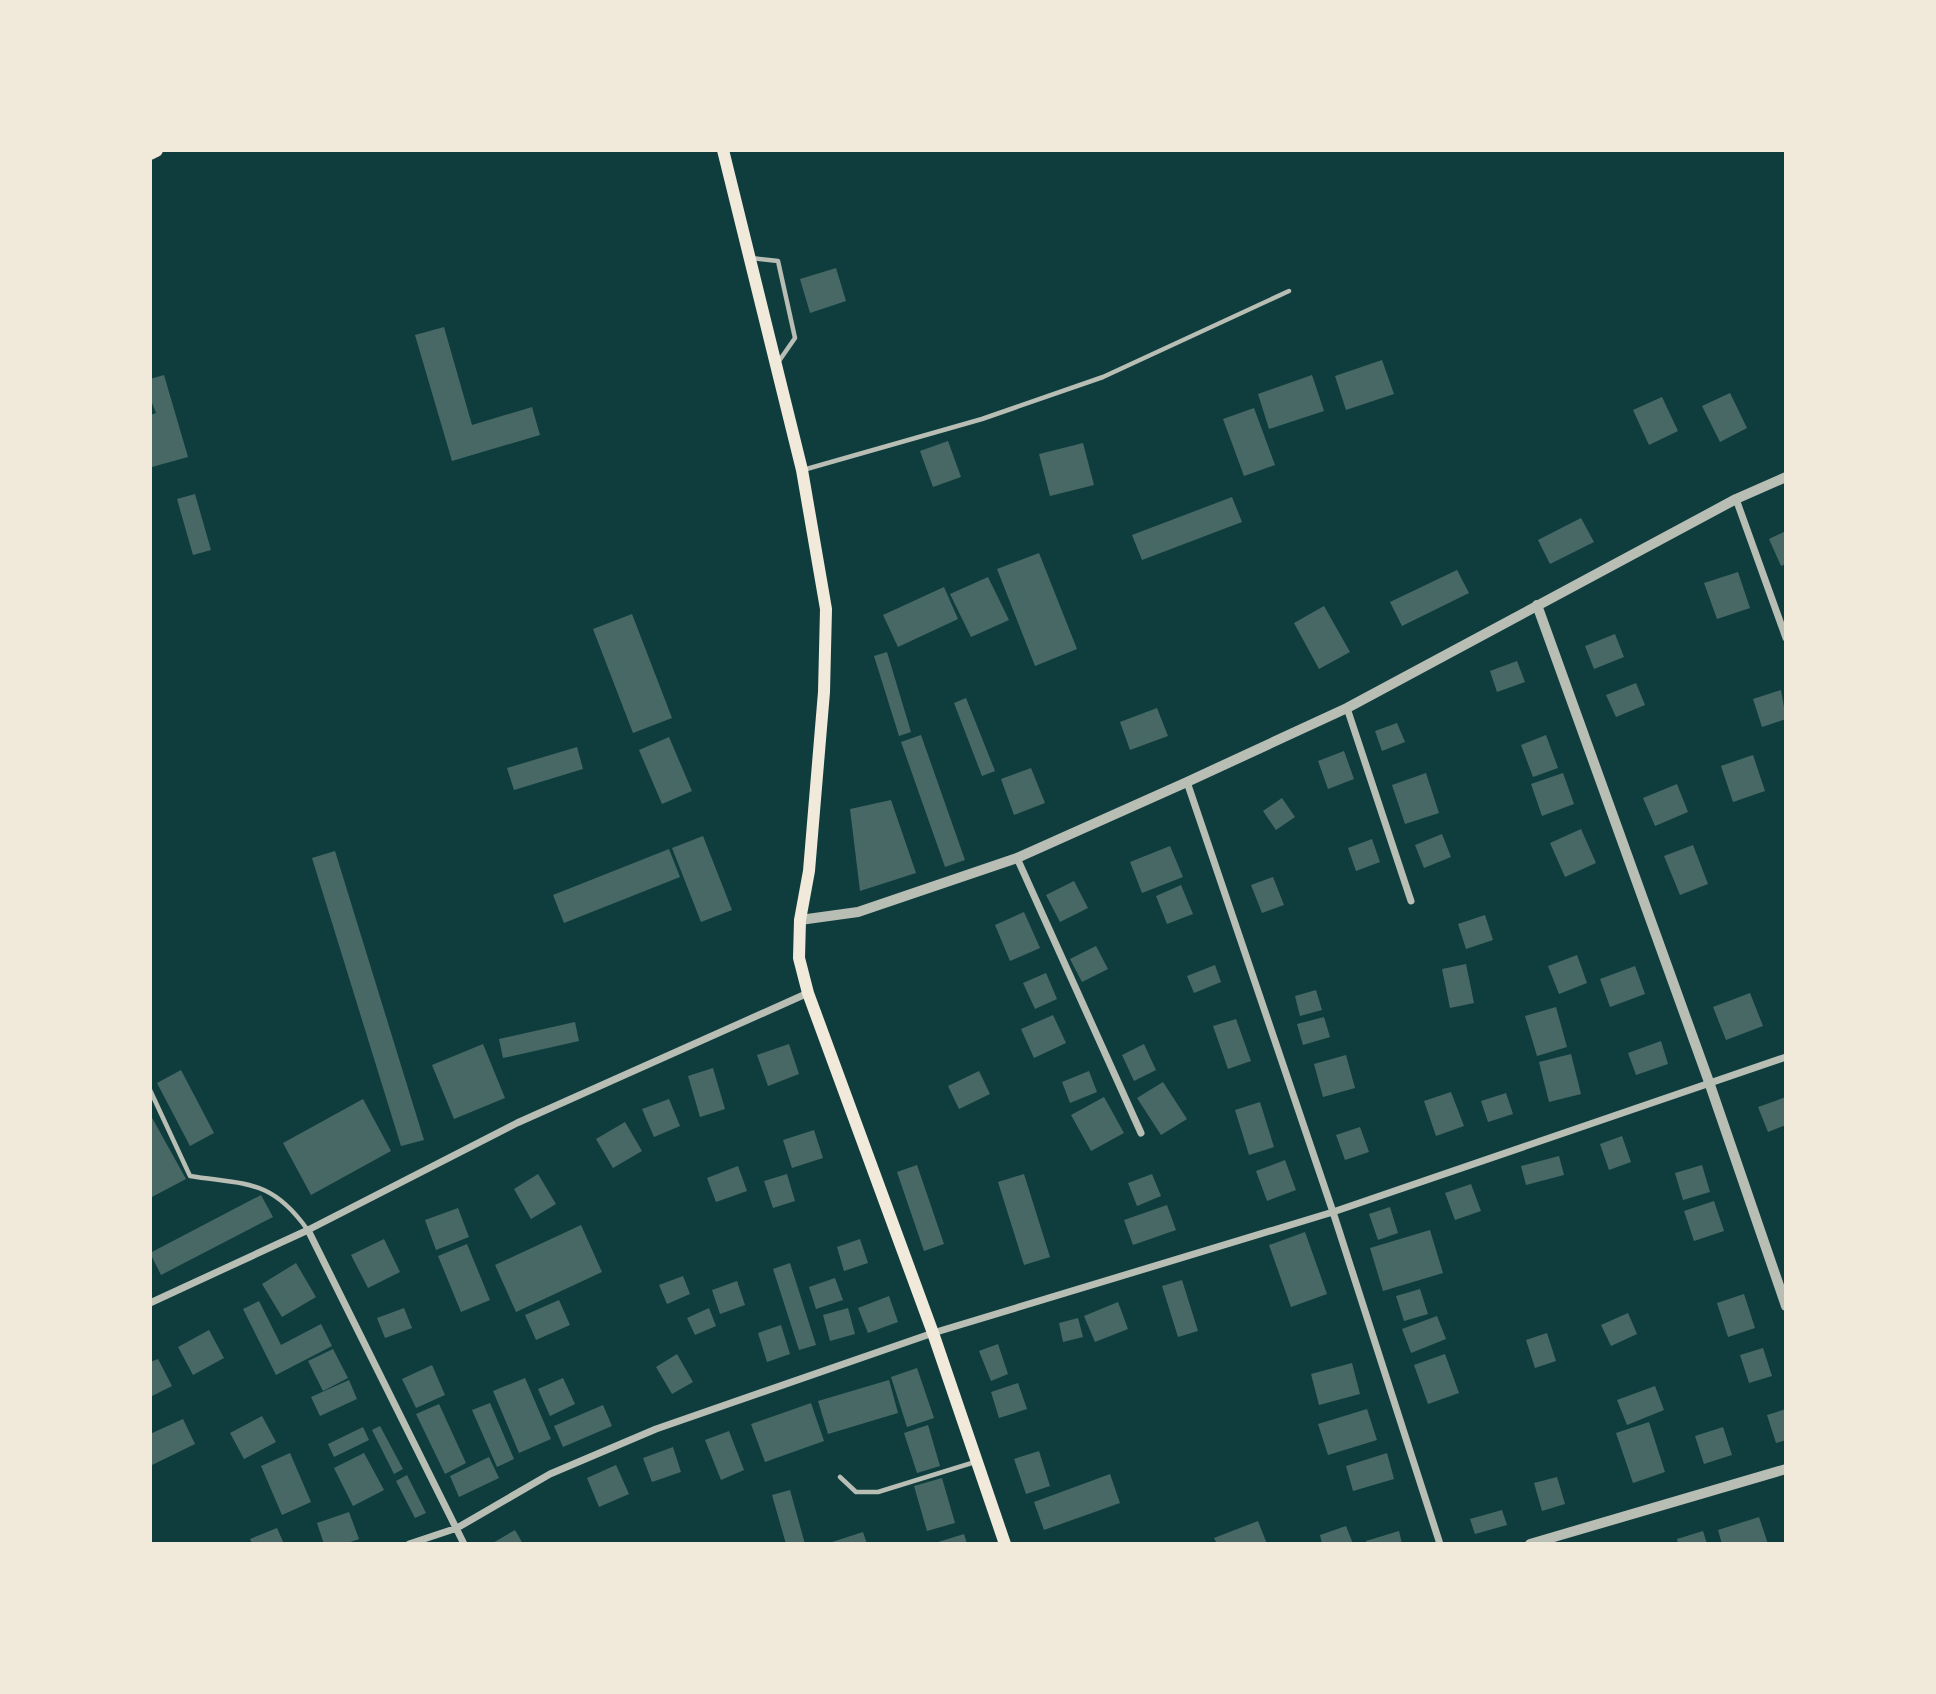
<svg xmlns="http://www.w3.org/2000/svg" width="1936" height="1694" viewBox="0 0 1936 1694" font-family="Literata,serif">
<rect width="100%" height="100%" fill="#0f3d3e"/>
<path fill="#486865" d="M836 268 846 301 810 313 800 279Z
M444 327 472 425 532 407 540 435 452 461 415 335Z
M1382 360 1394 394 1346 410 1335 376Z
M164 375 188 457 152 467 150 415 156 413 150 398V379Z
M1312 375 1324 411 1269 429 1258 394Z
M1730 393 1747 428 1720 442 1702 406Z
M1662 397 1678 431 1649 445 1633 410Z
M1254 408 1275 465 1244 476 1223 419Z
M948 441 961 477 933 487 920 451Z
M1083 443 1094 485 1050 496 1039 454Z
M195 494 211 550 193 555 177 499Z
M1232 497 1242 522 1142 560 1132 535Z
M1581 518 1594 542 1550 564 1538 540Z
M1786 531V564L1781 566 1769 539Z
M1039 553 1077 649 1035 666 997 569Z
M1457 570 1469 593 1402 626 1390 602Z
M1738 572 1750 608 1717 619 1704 583Z
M988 577 1009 620 971 637 950 594Z
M944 587 958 619 898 647 883 615Z
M1324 606 1350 652 1319 669 1294 623Z
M632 614 672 718 633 733 593 629Z
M1615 634 1624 657 1594 669 1585 646Z
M887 652 911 732 899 736 874 656Z
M1517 661 1525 682 1497 692 1490 671Z
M1636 683 1645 705 1616 717 1606 695Z
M1781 690 1786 719 1762 727 1753 699Z
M966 698 995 771 982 776 954 703Z
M1157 708 1168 736 1130 750 1120 722Z
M1397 723 1405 742 1382 751 1375 731Z
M921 735 965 860 945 867 901 742Z
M1546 735 1558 768 1533 777 1521 745Z
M669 737 692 791 662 804 639 750Z
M577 747 583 769 514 790 507 768Z
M1344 751 1354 779 1328 789 1318 761Z
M1753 755 1765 791 1733 802 1721 766Z
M1031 768 1045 803 1014 815 1001 779Z
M1426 773 1439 813 1405 824 1392 785Z
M1563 773 1574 804 1542 816 1531 784Z
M1677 784 1688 812 1655 826 1643 798Z
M1282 798 1295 817 1276 830 1263 811Z
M891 800 916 873 860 891 850 809Z
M1581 829 1596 863 1565 877 1550 843Z
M1442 834 1451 857 1424 868 1415 845Z
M703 836 732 910 701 922 672 848Z
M1372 839 1380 862 1356 871 1348 848Z
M1693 845 1708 884 1680 895 1664 856Z
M1170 846 1183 877 1142 893 1130 862Z
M669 849 680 877 564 923 553 895Z
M335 851 424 1140 401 1146 312 858Z
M1273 877 1284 905 1262 913 1251 885Z
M1074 881 1088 908 1060 922 1046 895Z
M1181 885 1193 914 1167 924 1156 896Z
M1024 912 1040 948 1010 961 995 925Z
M1485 915 1493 940 1466 949 1458 924Z
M1096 946 1108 969 1082 982 1070 959Z
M1577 955 1587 983 1559 994 1548 966Z
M1466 964 1474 1003 1450 1008 1442 969Z
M1215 965 1221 982 1194 993 1187 976Z
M1635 966 1645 994 1610 1007 1600 979Z
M1046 973 1057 999 1035 1009 1023 983Z
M1316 990 1322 1010 1300 1016 1295 996Z
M1750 993 1763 1026 1726 1040 1713 1007Z
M1556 1007 1567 1047 1537 1056 1525 1016Z
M1053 1015 1066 1043 1034 1058 1021 1029Z
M1324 1017 1330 1037 1303 1045 1297 1024Z
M1236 1019 1251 1061 1228 1069 1213 1026Z
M575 1022 579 1041 503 1058 499 1039Z
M1661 1041 1668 1064 1636 1075 1628 1053Z
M483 1044 505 1098 454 1119 432 1065Z
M789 1044 799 1074 768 1086 757 1055Z
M1144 1044 1156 1070 1134 1081 1122 1055Z
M1571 1054 1581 1094 1549 1102 1539 1062Z
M1346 1055 1355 1088 1323 1097 1314 1064Z
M713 1068 725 1109 700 1117 688 1076Z
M181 1070 214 1133 190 1146 157 1083Z
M979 1071 990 1094 959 1109 948 1086Z
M1089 1071 1097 1092 1070 1103 1062 1082Z
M1163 1082 1187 1119 1161 1135 1137 1098Z
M1451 1092 1464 1126 1436 1136 1424 1101Z
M1506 1093 1513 1114 1488 1122 1481 1101Z
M1104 1097 1124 1133 1091 1151 1071 1115Z
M1786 1097V1125L1768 1132 1758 1107Z
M363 1099 391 1151 311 1195 283 1143Z
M669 1099 680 1126 654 1137 642 1109Z
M1260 1102 1274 1147 1249 1155 1235 1110Z
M150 1114 186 1179 150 1198Z
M625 1122 642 1151 613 1168 596 1139Z
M1360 1127 1369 1152 1345 1160 1336 1135Z
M814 1130 823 1158 792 1168 783 1140Z
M1622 1136 1631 1162 1609 1170 1600 1144Z
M1559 1156 1564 1175 1526 1185 1521 1166Z
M1285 1160 1296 1190 1267 1201 1256 1171Z
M917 1165 944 1244 924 1251 897 1172Z
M1702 1165 1710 1192 1683 1200 1675 1173Z
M738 1166 747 1191 716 1202 707 1178Z
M538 1174 556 1204 531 1219 514 1189Z
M787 1174 795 1201 773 1208 764 1181Z
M1024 1174 1050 1257 1024 1265 998 1182Z
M1152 1174 1161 1196 1137 1206 1128 1183Z
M1471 1184 1481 1211 1455 1220 1445 1193Z
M261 1195 273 1217 161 1275 150 1253Z
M1714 1201 1724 1231 1694 1241 1684 1211Z
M1167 1205 1176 1230 1133 1245 1124 1220Z
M1390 1207 1398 1233 1378 1240 1369 1214Z
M458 1208 469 1237 436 1250 425 1220Z
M581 1225 602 1272 516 1312 495 1265Z
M1430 1230 1443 1273 1383 1291 1370 1248Z
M1305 1232 1327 1294 1291 1307 1269 1245Z
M384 1239 400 1272 368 1288 351 1255Z
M860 1239 868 1263 844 1271 837 1247Z
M467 1244 490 1300 461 1312 438 1256Z
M296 1263 316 1297 282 1317 262 1284Z
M790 1263 816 1345 799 1350 773 1269Z
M683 1276 690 1294 667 1304 659 1285Z
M835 1278 843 1300 816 1309 809 1287Z
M1182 1280 1198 1331 1178 1337 1162 1286Z
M737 1281 745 1305 720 1314 712 1290Z
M1420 1289 1428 1314 1404 1321 1396 1296Z
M1744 1294 1755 1328 1728 1337 1717 1303Z
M889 1296 898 1322 868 1333 858 1308Z
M559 1300 570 1325 536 1340 525 1315Z
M259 1301 281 1345 321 1324 332 1346 276 1375 243 1309Z
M1118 1302 1128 1329 1095 1342 1084 1316Z
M404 1308 412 1328 385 1338 377 1318Z
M709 1308 716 1326 695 1335 687 1318Z
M848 1308 855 1334 830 1341 823 1315Z
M1628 1313 1637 1334 1611 1346 1601 1325Z
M1437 1316 1446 1339 1411 1353 1402 1329Z
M1078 1318 1083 1337 1063 1342 1059 1323Z
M781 1325 790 1354 767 1362 758 1333Z
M209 1330 224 1358 193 1375 178 1347Z
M1547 1333 1556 1361 1535 1368 1526 1340Z
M998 1344 1008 1374 991 1381 979 1351Z
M1763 1348 1772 1376 1749 1383 1740 1355Z
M333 1349 348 1378 323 1391 308 1361Z
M677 1354 693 1382 672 1394 656 1367Z
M1445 1354 1459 1393 1428 1404 1414 1365Z
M158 1359 172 1386 150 1397V1362Z
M1352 1363 1360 1394 1319 1405 1311 1374Z
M432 1365 445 1395 416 1408 402 1379Z
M917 1368 934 1418 907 1427 891 1377Z
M525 1378 551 1439 519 1453 493 1391Z
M563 1378 575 1404 550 1416 538 1389Z
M349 1380 357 1399 320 1416 311 1397Z
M889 1380 898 1413 828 1434 818 1401Z
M1018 1383 1027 1409 999 1418 991 1392Z
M1655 1386 1664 1410 1627 1425 1617 1400Z
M490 1403 514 1459 497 1467 472 1410Z
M811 1403 824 1441 765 1462 751 1424Z
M439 1404 466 1463 445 1474 416 1414Z
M603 1405 612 1426 563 1447 554 1426Z
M1367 1409 1377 1440 1328 1455 1318 1424Z
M1786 1409V1440L1776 1443 1767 1415Z
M262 1416 276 1442 244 1459 230 1433Z
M183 1419 195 1444 150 1466V1434Z
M1649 1422 1665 1472 1633 1483 1616 1433Z
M928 1425 940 1466 917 1473 904 1433Z
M380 1426 403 1469 394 1474 372 1430Z
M363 1427 369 1440 334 1457 328 1444Z
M1723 1427 1732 1455 1704 1464 1695 1436Z
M729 1431 744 1470 721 1480 705 1440Z
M673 1447 681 1472 652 1482 643 1458Z
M1039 1451 1050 1486 1026 1494 1014 1459Z
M290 1453 311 1502 282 1515 261 1466Z
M364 1453 384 1490 353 1506 334 1468Z
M1387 1453 1394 1479 1353 1491 1346 1466Z
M489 1457 499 1478 459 1497 450 1476Z
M616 1465 629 1494 599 1507 587 1478Z
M1110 1474 1120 1503 1044 1530 1034 1502Z
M407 1475 426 1513 415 1518 396 1481Z
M1557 1477 1565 1504 1542 1511 1534 1483Z
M942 1478 955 1523 927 1531 914 1486Z
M790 1490 805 1544H786L772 1495Z
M1502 1510 1507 1525 1475 1534 1470 1519Z
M349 1512 359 1539 345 1544H324L317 1523Z
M1759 1517 1768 1544H1722L1718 1530Z
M1258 1521 1267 1544H1217L1214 1538Z
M1346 1526 1353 1544H1322L1320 1535Z
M277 1528 284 1544H252L250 1539Z
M515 1530 523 1544H491Z
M1399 1531 1402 1544H1367L1366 1541Z
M1703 1531 1707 1544H1678L1677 1539Z
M863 1532 867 1544H829V1543Z
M964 1534 967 1544H935V1543Z"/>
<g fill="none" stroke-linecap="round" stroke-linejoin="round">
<path stroke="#b8beb3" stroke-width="4.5" d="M751 258 778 261 795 338 779 361
M803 470 982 419 1103 377 1289 291
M150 1090 190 1176C247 1185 271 1179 307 1229
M840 1477 856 1492H878L975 1462"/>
<path stroke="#b8beb3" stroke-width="7" d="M1736 499 1786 638
M1347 708 1411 901
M1187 782 1333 1212 1440 1544
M1017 858 1141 1133
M308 1230 464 1544
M150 1303 308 1230 517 1123 808 993
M409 1544 457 1528 550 1474 656 1429 933 1333 1333 1212 1786 1057"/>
<path stroke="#b8beb3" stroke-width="10" d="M1537 605 1709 1082 1786 1306
M800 920 858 912 1017 858 1187 782 1347 708 1736 499 1786 477
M1530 1544 1786 1469"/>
<path stroke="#f1e9da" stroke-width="12" d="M723 150 802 470 826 609 824 692 809 871 800 920 799 958 808 993 933 1333 1005 1544"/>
<path stroke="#f1e9da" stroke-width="14" d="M150 153 156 150"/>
</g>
<rect width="1936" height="1694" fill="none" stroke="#f1e9da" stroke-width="304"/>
</svg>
